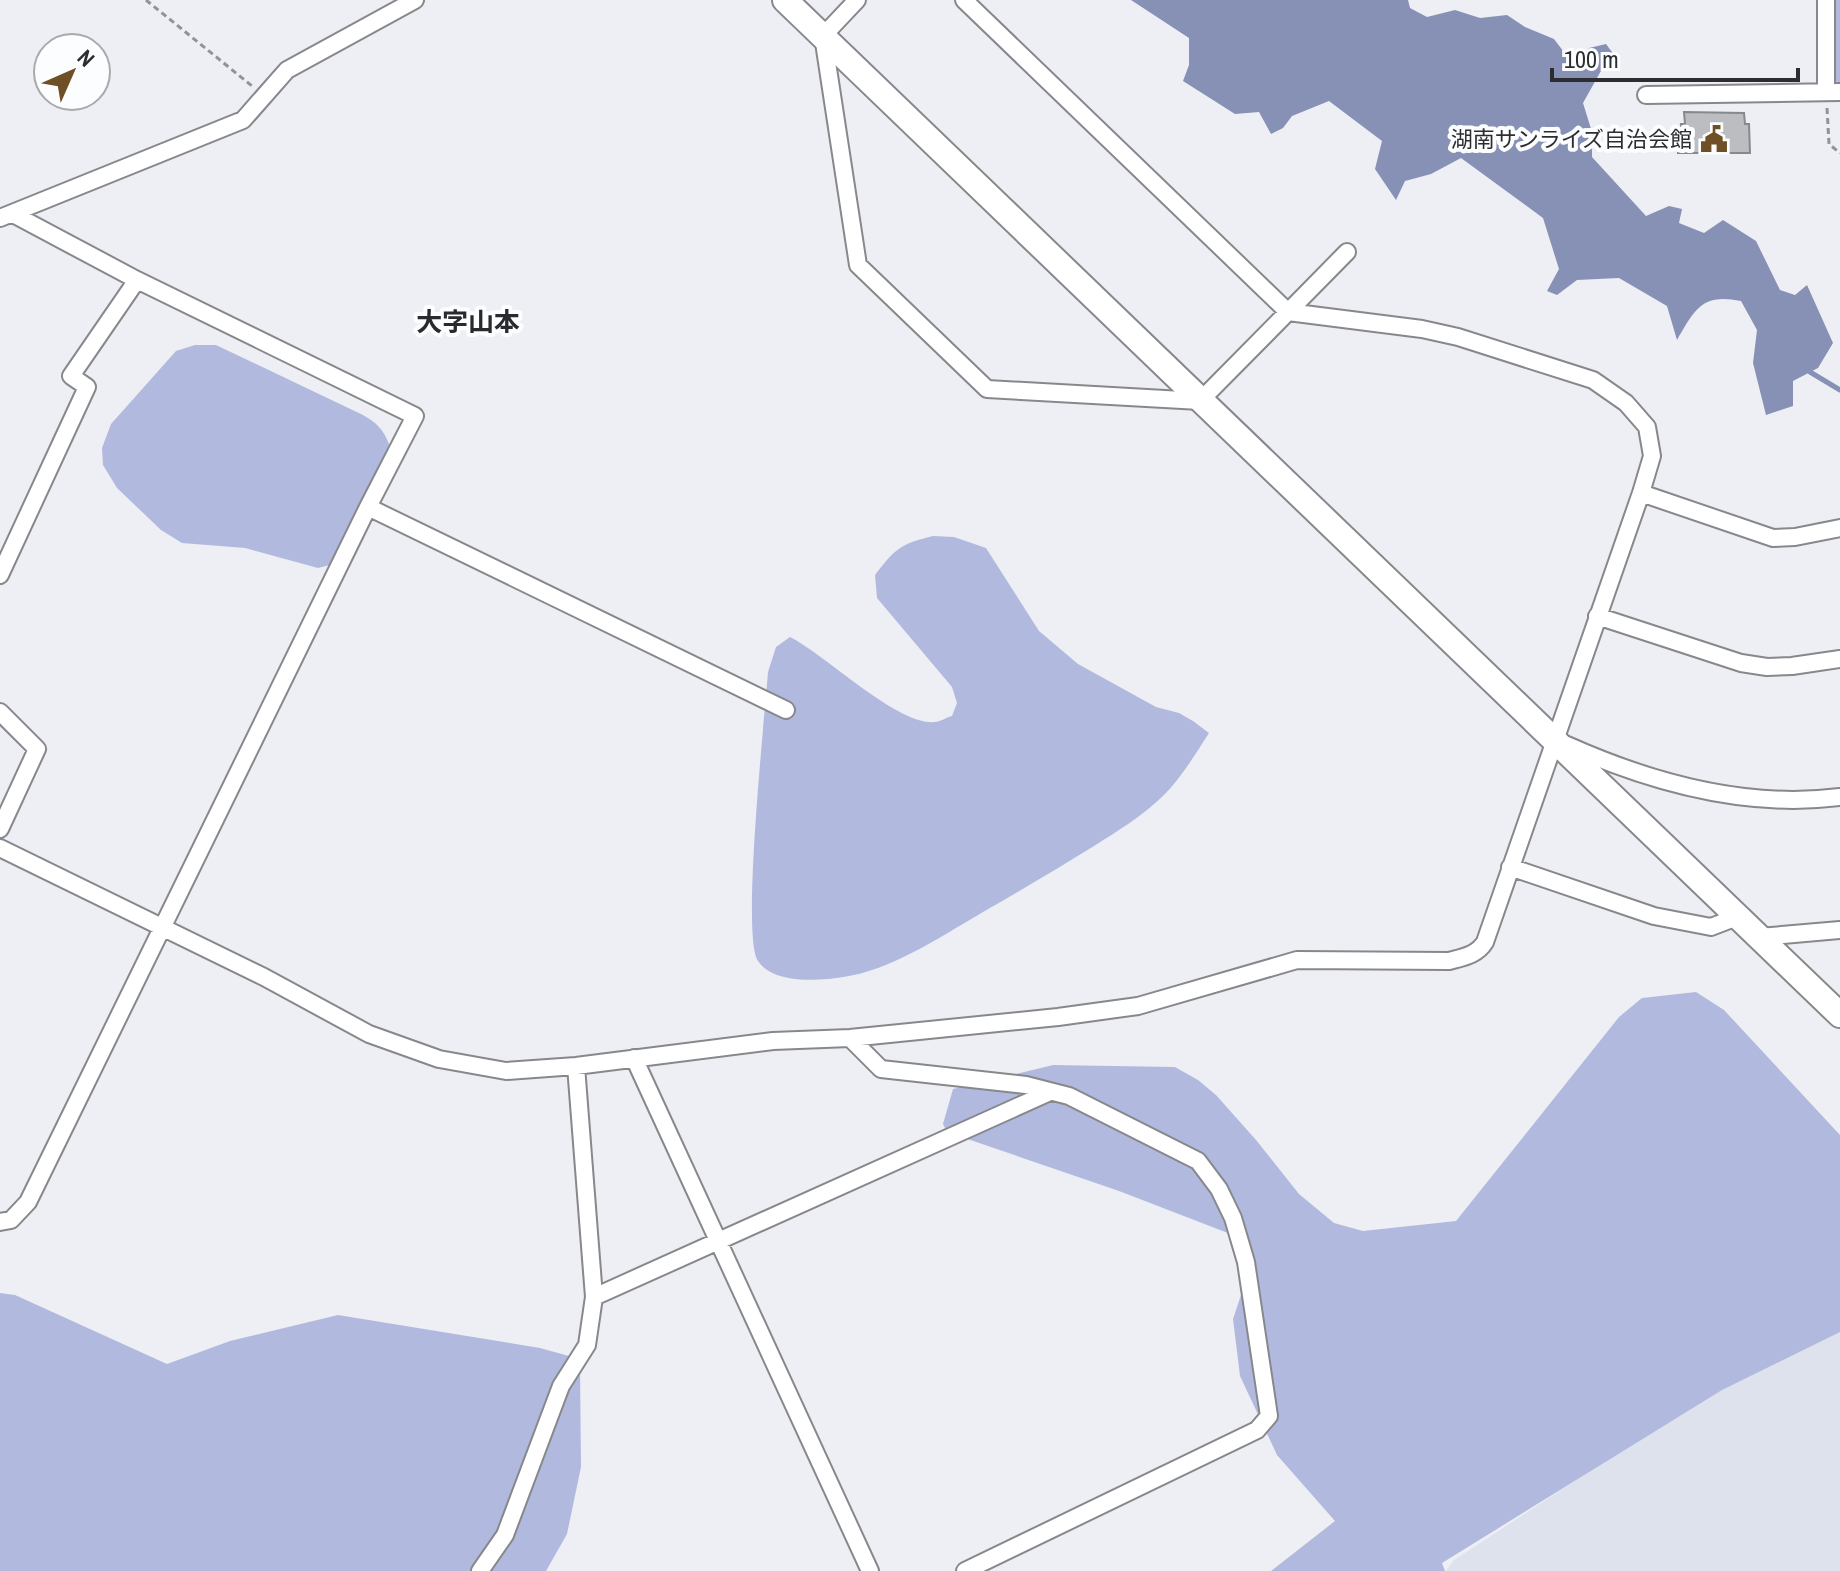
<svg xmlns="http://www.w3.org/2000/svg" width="1840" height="1571" viewBox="0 0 1840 1571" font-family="'Archivo Narrow','Noto Sans JP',sans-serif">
<rect width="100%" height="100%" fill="#eeeff4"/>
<path fill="#dee2ed" d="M1840 1308V1571H1446L1454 1560Z"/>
<path fill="#b1bade" d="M1832 0H1840V84L1834 81Z
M195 345H216L363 415C377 423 383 429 389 444L363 539 352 553 338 563 318 568 245 548 182 543 161 530 117 488 103 465 102 448 111 424 176 351Z
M933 536 954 537 986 548 1039 631 1078 664 1156 707 1179 713 1193 721 1209 733C1195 755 1181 778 1163 796 1142 816 1118 831 1094 846 1060 867 1025 888 990 908 953 929 912 957 872 970 844 980 776 989 758 961 741 937 765 715 768 672L776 647 790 637C826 655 898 726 935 722 940 722 947 717 952 716L957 703 952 687 877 598 875 575C895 549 900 544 933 536Z
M1696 992 1724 1010 1840 1135V1332L1722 1390 1442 1563 1445 1571H1271L1335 1521 1277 1455 1240 1376 1233 1319 1245 1283 1233 1235 1119 1191 947 1132 943 1124 953 1089 1053 1065 1175 1067 1198 1080 1216 1095 1256 1140 1299 1194 1334 1223 1363 1231 1456 1221 1619 1017 1642 998Z
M0 1293 15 1295 167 1364 230 1341 338 1315 540 1348 569 1356 580 1367 581 1467 567 1534 546 1571H0Z"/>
<path fill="#8790b5" d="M1131 0H1408L1410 8 1427 17 1455 10 1480 18 1507 15 1525 27 1554 39 1573 64 1589 48 1606 44 1615 56 1602 69 1583 103 1592 132V157L1646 216 1669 206 1682 209 1679 223 1704 233 1723 220 1756 241 1780 290 1795 295 1807 285 1833 343 1818 368 1793 381V406L1766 415 1753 363 1757 330 1741 301C1702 293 1695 309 1677 340L1667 306 1619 278 1577 280 1557 295 1547 291 1559 269 1543 218 1461 158 1431 174 1405 181 1396 200 1375 169 1382 141 1329 101 1292 116 1283 128 1271 134 1259 112 1235 114 1183 81 1189 65V38Z"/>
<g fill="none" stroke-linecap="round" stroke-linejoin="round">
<path stroke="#8790b5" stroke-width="5" d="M1810 372 1840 390"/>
</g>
<path fill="#bcbdc1" stroke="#87888c" stroke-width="2" d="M1684 112 1744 113 1745 124H1749L1750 153H1678L1681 124H1685Z"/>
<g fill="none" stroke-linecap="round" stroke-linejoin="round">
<g stroke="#86888c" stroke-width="20">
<path id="street" d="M857 0 823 36 858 265 987 389 1200 401 1288 312 964 0
M1826 0V92
M1646 95 1840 92
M0 218 243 120 287 70 415 0
M1288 312 1347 252
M1641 493 1773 538 1795 537 1840 528
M368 507 786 710
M0 575 87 387 71 376 137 280
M1597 616 1741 663 1767 667 1792 666 1840 659
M0 712 37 749 0 829
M1567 745C1652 783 1746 809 1840 797
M0 848 264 977 369 1034 439 1059 506 1071 576 1066 773 1041 850 1038 1058 1017 1138 1006 1297 960 1449 961C1464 957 1477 955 1485 942L1641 493 1652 456 1647 427 1626 403 1593 380 1458 337 1422 329 1288 312
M1510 867 1654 916 1711 927 1737 917
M1759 937 1840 930
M850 1038 881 1069 1026 1085 1069 1096 1198 1161 1219 1189 1233 1218 1246 1262 1269 1416 1257 1430 965 1571
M634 1058 870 1571
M0 1222 11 1220 28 1202 368 507 415 416 137 280 13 214
M594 1297 1050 1092
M480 1571 505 1535 561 1386 587 1345 594 1297 576 1066"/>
</g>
<g stroke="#86888c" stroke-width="28">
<path id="secondary" d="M785 0 1840 1015"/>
</g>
<path stroke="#929396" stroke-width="3" stroke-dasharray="6 4" stroke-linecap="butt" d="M146 0 252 86
M1827 108 1829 144 1840 153"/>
<use href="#street" stroke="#fff" stroke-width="16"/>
<use href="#secondary" stroke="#fff" stroke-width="24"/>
</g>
<defs>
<g id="civic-bare" transform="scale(2.16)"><path d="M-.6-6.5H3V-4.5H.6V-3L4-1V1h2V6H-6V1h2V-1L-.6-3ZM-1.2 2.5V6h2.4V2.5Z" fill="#6f5026" stroke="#fcfdfe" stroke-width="2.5" paint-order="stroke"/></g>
</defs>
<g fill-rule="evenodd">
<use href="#civic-bare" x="1714" y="139"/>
</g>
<g text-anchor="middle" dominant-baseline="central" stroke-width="8" stroke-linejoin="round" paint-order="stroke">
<g font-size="22" fill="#2c2d2e" stroke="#fcfdfe" text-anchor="end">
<text x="1692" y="139">湖南サンライズ自治会館</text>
</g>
<g font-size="26" font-weight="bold" fill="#292a2e" stroke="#fcfdfe">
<text x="468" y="321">大字山本</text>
</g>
</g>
<g transform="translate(72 72) rotate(45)"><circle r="38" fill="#fcfdfe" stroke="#a9aaab" stroke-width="2"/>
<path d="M0-6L14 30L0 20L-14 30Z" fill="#6f5026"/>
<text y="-12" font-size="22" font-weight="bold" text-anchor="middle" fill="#2c2d2e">N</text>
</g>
<path d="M1552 68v12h246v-12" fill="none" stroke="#2c2d2e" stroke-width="4"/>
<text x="1564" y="68" font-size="24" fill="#2c2d2e" stroke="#fcfdfe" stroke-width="6" paint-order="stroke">100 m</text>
</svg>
